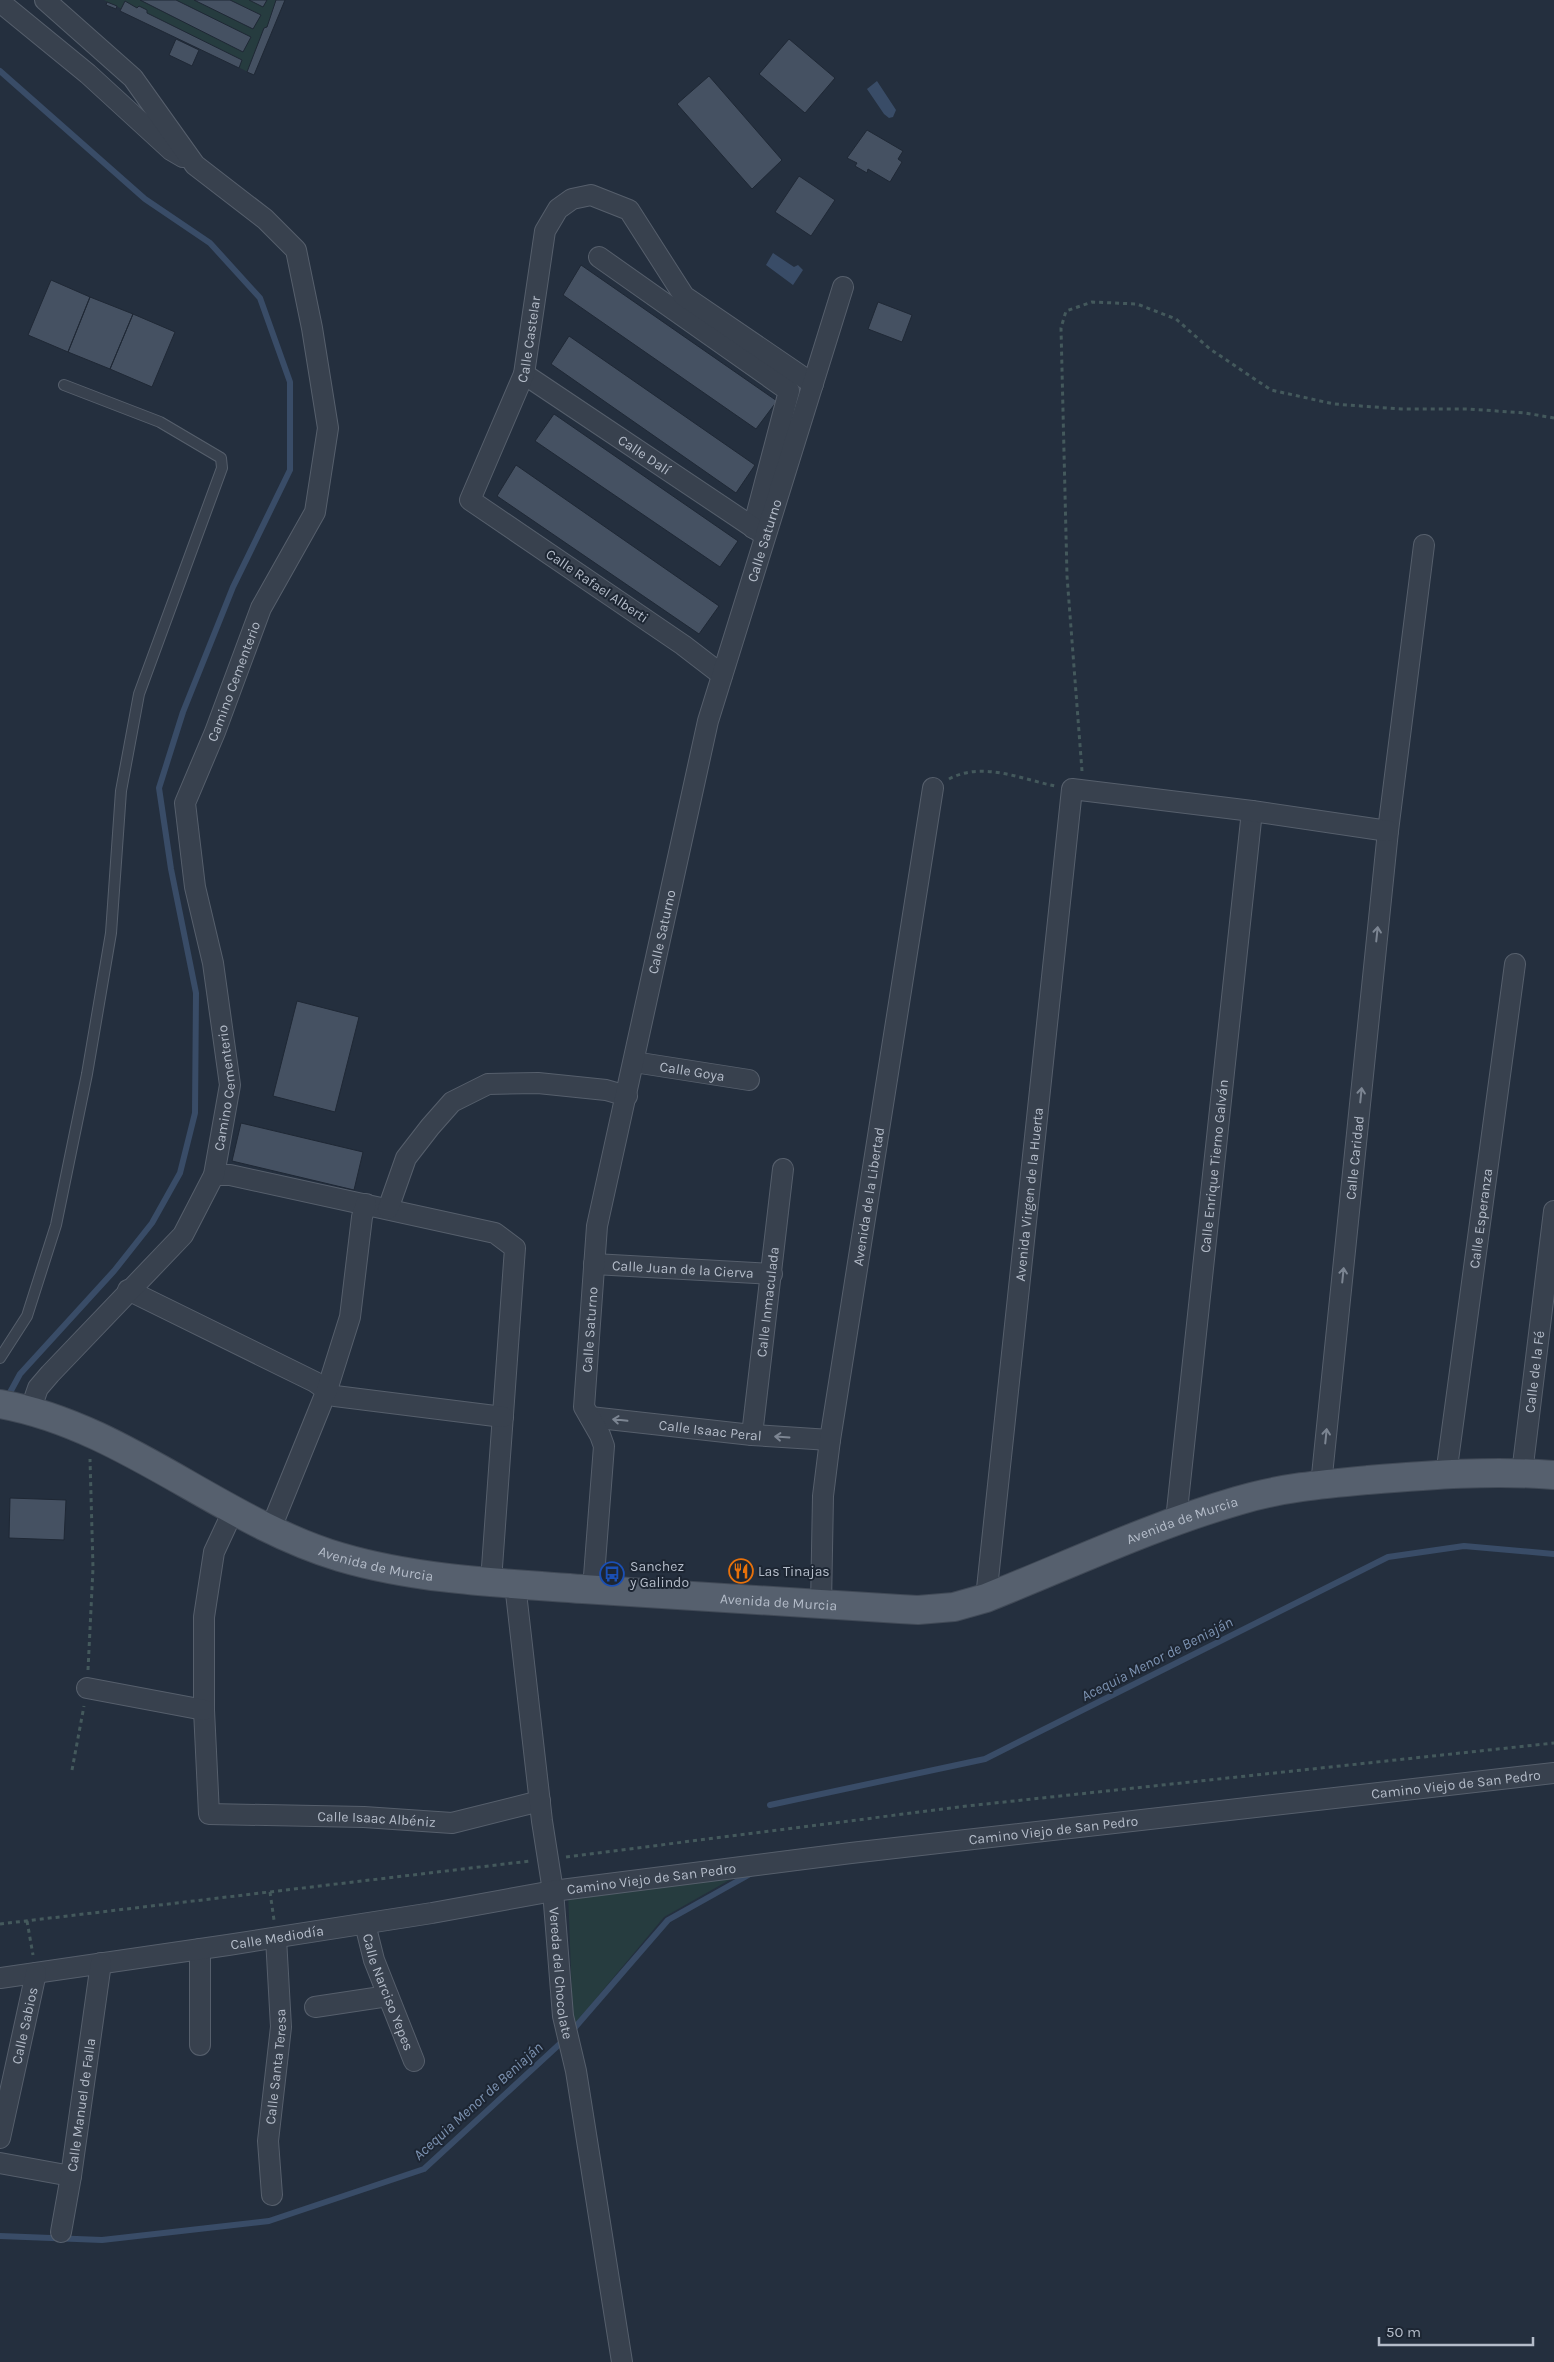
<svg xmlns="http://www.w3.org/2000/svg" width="1554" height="2362" viewBox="0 0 1554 2362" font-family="Karla,sans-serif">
<rect width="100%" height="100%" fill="#242f3e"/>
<path fill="#263c3f" d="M104 0H283L254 75Z
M747 1870 664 1917 573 2026 568 1892Z"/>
<path fill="#394c67" d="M877 81 896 110 893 117 889 118 884 114 867 89Z
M773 253 794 267 798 265 803 270 793 285 766 265Z"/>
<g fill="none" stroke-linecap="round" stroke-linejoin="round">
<path stroke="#394c67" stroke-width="6" d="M0 71 145 199 210 243 260 298 290 382V470L233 587 183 712 159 788 171 869 196 993 195 1113 180 1173 152 1223 114 1271 20 1374 7 1398
M770 1805 985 1759 1388 1557 1464 1546 1554 1554
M571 2032 668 1920 752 1873
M0 2236 102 2240 269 2221 424 2169 564 2040"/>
</g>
<path fill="#455162" stroke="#1f2835" d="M140 0H176L251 37 243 52Z
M194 0H230L261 15 253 29Z
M249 0H267L263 7Z
M276 0H285L254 75 247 72 264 28 267 27Z
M125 1 137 8 139 6 147 10V13L242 60 239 68 120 11Z
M107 2 117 6 116 9 106 5Z
M176 39 199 50 192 66 169 55Z
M789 39 835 78 805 113 759 74Z
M709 76 782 160 752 189 677 104Z
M867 130 903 151 898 159 902 162 890 182 868 169 867 173 855 166 857 163 847 158Z
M799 176 835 200 811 236 775 212Z
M581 265 777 401 756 429 563 295Z
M51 280 90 297 68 352 28 335Z
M90 297 133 314 110 369 68 352Z
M878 302 912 315 902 342 868 329Z
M133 314 175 332 152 387 110 369Z
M569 336 755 465 736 493 551 364Z
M554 414 738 541 720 567 535 441Z
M516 465 719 606 699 634 497 496Z
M297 1001 359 1017 335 1112 273 1096Z
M241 1123 363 1152 354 1190 232 1161Z
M10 1498 66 1500 64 1540 9 1538Z"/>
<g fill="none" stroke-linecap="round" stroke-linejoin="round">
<g stroke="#565f6c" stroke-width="12">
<path id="lane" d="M0 1358 27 1316 56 1225 87 1074 111 933 121 791 139 694 222 468 221 458 160 422 64 385"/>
</g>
<g stroke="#565f6c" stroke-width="22">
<g id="street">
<path d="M0 2 88 74 171 150 183 157"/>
<path d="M599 257 789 391 753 528"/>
<path id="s1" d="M524 374 763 534"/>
<path id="s2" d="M722 675 683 645 470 500 524 374 545 231 558 209 572 199 591 195 629 210 684 296 813 384"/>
<path id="s3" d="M634 1062 749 1080"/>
<path d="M214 1175H230L495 1233 515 1248 491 1581"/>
<path d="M388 1209 406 1158 430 1127 452 1102 488 1084 538 1083 606 1090 627 1096"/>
<path id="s4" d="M594 1264 772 1274"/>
<path d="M128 1290 315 1382 335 1396 503 1417"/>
<path id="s5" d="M30 1411 38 1388 50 1374 183 1235 214 1175 230 1085 213 963 195 887 185 803 215 732 261 608 315 512 328 428 312 328 296 250 265 219 195 165 133 78 45 0"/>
<path id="s6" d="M590 1417 752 1435 830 1440"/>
<path id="s7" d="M752 1435 783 1169"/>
<path id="s8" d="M1522 1473 1554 1211"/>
<path id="s9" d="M1446 1475 1515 964"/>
<path id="s10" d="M1321 1485 1388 831 1424 545"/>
<path id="s11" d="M234 1509 214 1552 204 1617V1710L209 1814 364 1817 452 1823 540 1801"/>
<path id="s12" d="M1176 1520 1252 811"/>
<path d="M271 1528 327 1390 350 1317 362 1217 366 1204"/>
<path id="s13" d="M515 1584 542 1821 553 1891 563 2016 576 2071 622 2362"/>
<path id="s14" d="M593 1589 604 1446 600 1435 584 1407 597 1226 708 721 843 287"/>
<path id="s15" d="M986 1598 1072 789 1252 811 1388 831"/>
<path id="s16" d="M821 1605 823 1496 830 1440 933 788"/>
<path d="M87 1688 204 1710"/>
<path id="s17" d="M365 1924 374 1960 414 2061"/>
<path d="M200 1949V2045"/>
<path id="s18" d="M0 1978 228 1945 432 1913 553 1891 851 1853 1554 1773"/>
<path d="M315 2007 388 1996"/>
<path id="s19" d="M0 2138 36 1973"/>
<path id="s20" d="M0 2163 71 2176 101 1963"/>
<path id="s21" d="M272 2195 268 2141 281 2027 276 1938"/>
<path d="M61 2232 71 2176"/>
</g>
</g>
<g stroke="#414a57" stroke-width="30">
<g id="primary">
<path id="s22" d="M0 1404C124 1426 222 1522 340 1557 418 1580 502 1583 583 1589 694 1597 806 1604 918 1610L954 1607 986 1598C1069 1565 1151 1526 1237 1501 1279 1488 1324 1484 1368 1480 1430 1475 1492 1470 1554 1475"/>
</g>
</g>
<path stroke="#44595c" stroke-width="3" stroke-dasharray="4 4" stroke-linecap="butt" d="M1082 771 1067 576 1061 328 1066 311 1092 302 1137 304 1176 319 1210 349 1271 390 1334 404 1401 409H1468L1525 413 1554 418
M949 779C982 761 1021 779 1055 786
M88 1670 93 1568 90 1459
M72 1770 84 1706
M566 1857 967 1806 1554 1743
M270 1892 274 1920
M27 1921 33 1955
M0 1924 530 1861"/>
<use href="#lane" stroke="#38414e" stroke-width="10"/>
<use href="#street" stroke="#38414e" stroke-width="20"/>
<use href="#primary" stroke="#56606e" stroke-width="28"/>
</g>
<defs><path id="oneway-shaft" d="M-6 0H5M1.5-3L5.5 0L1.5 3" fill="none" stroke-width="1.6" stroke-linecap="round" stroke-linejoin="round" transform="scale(1.25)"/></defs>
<g stroke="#7c8592">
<use href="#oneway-shaft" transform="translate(1377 934) rotate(-84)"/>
<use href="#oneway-shaft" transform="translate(1361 1095) rotate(-84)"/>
<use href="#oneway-shaft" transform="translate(1343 1275) rotate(-84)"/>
<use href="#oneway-shaft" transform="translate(620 1420) rotate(-174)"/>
<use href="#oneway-shaft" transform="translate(1326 1436) rotate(-84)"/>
<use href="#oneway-shaft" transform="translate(782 1437) rotate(-176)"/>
</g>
<defs>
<g id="restaurant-ring" transform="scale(1.25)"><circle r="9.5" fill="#1d2633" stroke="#e8710a" stroke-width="1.5"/><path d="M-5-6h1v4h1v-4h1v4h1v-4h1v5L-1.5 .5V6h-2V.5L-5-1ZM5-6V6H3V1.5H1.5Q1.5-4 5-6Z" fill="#e8710a"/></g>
<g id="bus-ring" transform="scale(1.25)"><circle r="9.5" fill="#1d2633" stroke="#1a4fb4" stroke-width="1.5"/><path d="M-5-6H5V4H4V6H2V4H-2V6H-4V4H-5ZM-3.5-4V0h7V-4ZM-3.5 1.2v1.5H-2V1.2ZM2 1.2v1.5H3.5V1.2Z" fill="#1a4fb4"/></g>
</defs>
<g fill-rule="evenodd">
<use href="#restaurant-ring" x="741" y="1571"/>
<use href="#bus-ring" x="612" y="1574"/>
</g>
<g text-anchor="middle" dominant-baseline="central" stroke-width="4" stroke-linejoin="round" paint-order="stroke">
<g font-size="14" fill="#b4bcc9" stroke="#1d2633">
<text stroke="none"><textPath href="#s2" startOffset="479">Calle Castelar</textPath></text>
<text stroke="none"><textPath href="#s1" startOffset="145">Calle Dalí</textPath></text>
<text stroke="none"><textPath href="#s14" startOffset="1075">Calle Saturno</textPath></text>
<text transform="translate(597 586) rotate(34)">Calle Rafael Alberti</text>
<text stroke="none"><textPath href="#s5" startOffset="811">Camino Cementerio</textPath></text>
<text stroke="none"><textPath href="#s14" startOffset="670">Calle Saturno</textPath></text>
<text stroke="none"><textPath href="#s3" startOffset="59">Calle Goya</textPath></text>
<text stroke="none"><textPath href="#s5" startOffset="391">Camino Cementerio</textPath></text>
<text stroke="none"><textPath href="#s10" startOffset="329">Calle Caridad</textPath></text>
<text stroke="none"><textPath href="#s12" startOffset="356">Calle Enrique Tierno Galván</textPath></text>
<text stroke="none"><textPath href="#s15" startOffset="406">Avenida Virgen de la Huerta</textPath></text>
<text stroke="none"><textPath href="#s16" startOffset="412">Avenida de la Libertad</textPath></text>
<text stroke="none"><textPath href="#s9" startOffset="259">Calle Esperanza</textPath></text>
<text stroke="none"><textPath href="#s4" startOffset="89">Calle Juan de la Cierva</textPath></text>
<text stroke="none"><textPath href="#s7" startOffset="134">Calle Inmaculada</textPath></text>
<text stroke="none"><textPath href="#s14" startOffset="265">Calle Saturno</textPath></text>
<text stroke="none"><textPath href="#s8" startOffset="102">Calle de la Fé</textPath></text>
<text stroke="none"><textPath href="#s6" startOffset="121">Calle Isaac Peral</textPath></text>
<text stroke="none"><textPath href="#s22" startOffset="1236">Avenida de Murcia</textPath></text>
<text stroke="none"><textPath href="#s22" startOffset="411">Avenida de Murcia</textPath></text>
<text stroke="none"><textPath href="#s22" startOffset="816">Avenida de Murcia</textPath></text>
<text stroke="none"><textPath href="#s18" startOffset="1469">Camino Viejo de San Pedro</textPath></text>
<text stroke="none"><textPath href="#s11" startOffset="478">Calle Isaac Albéniz</textPath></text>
<text stroke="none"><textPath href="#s18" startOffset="1064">Camino Viejo de San Pedro</textPath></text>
<text stroke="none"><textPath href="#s18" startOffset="659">Camino Viejo de San Pedro</textPath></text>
<text stroke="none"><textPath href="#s18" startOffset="280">Calle Mediodía</textPath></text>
<text stroke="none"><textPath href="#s13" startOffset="392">Vereda del Chocolate</textPath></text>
<text stroke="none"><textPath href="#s17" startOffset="72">Calle Narciso Yepes</textPath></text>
<text stroke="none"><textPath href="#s19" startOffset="115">Calle Sabios</textPath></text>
<text stroke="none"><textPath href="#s21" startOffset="129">Calle Santa Teresa</textPath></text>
<text stroke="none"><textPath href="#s20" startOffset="144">Calle Manuel de Falla</textPath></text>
</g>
<g font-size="14" fill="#b4bcc9" stroke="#1d2633" text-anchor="start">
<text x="630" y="1566">Sanchez<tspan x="630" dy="16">y Galindo</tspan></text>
<text x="758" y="1571">Las Tinajas</text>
</g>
<g font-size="15" font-style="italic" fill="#7c92b1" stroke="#1d2633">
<text transform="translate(1157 1659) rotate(-27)">Acequia Menor de Beniaján</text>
<text transform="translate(478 2101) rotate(-42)">Acequia Menor de Beniaján</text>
</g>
</g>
<path d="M1379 2337v8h154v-8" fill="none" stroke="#b4bcc9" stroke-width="2.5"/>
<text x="1386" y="2337" font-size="15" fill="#b4bcc9" stroke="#1d2633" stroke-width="4" paint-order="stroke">50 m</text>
</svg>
